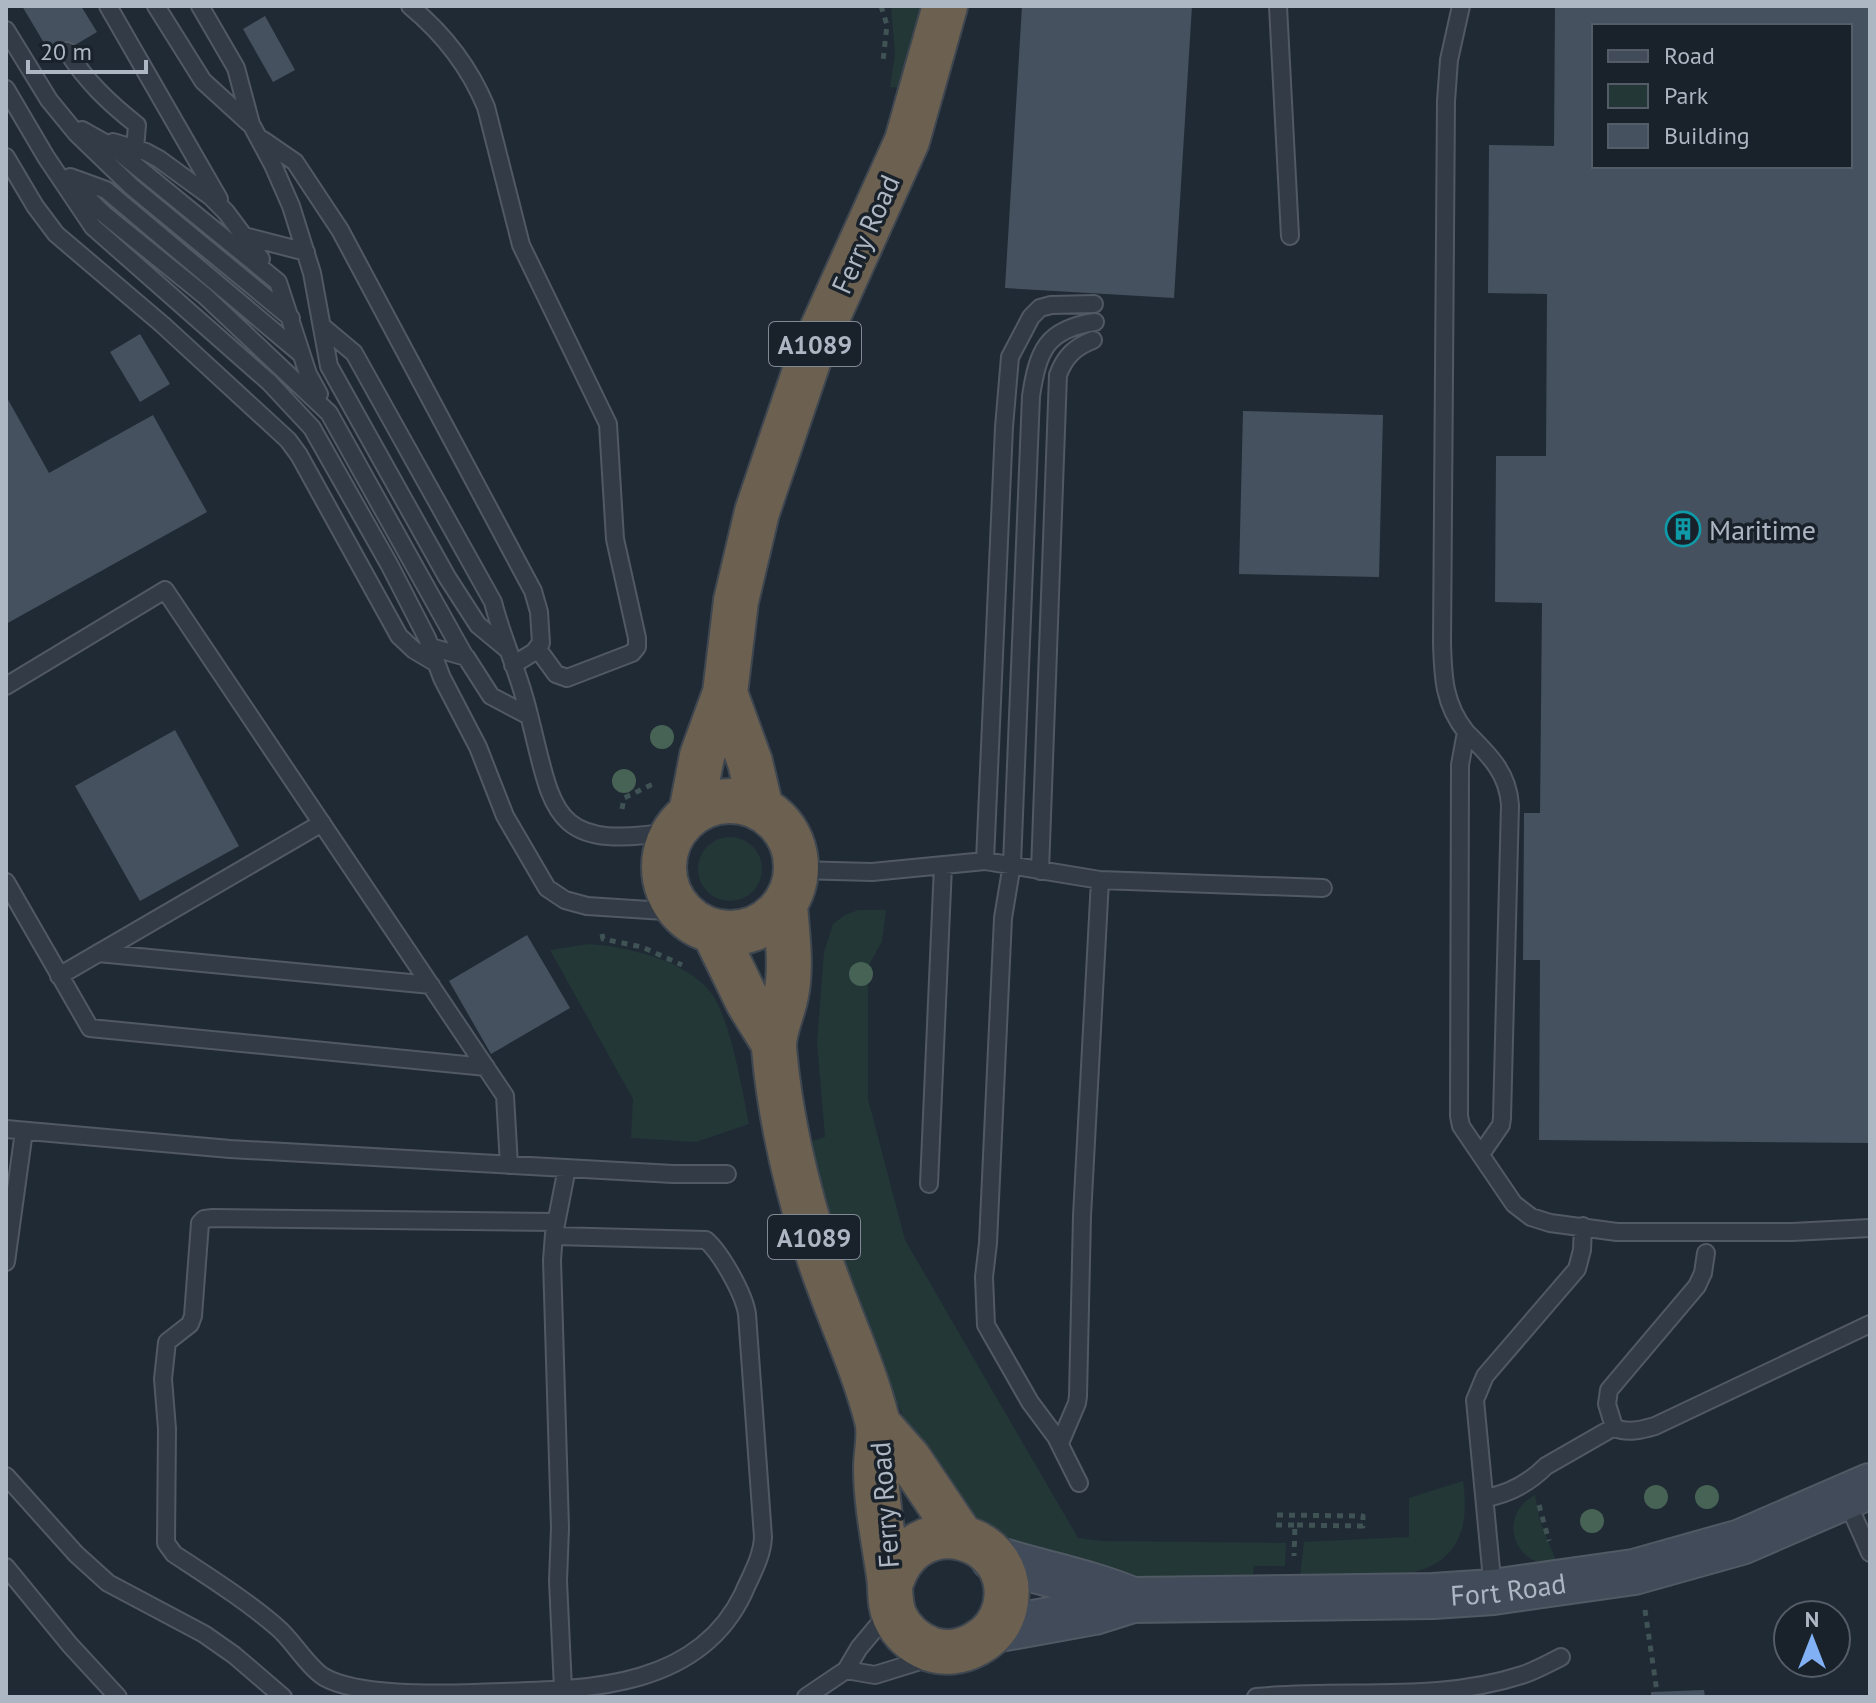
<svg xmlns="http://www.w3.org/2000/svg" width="1876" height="1703" viewBox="0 0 1876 1703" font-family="'PT Sans',sans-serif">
<rect width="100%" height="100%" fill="#202a35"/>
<path fill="#233737" d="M891 6H926L901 88 890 87 895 54Z
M698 869a32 32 0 1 1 64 0a32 32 0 1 1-64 0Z
M858 910H886L882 941 868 967V1099L905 1240 1078 1538 1102 1541 1286 1543 1285 1566H1254L1253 1577H1125L1033 1551 985 1524 954 1497 907 1424 892 1392 839 1258 811 1146 813 1141 825 1137 817 1043 824 952 833 924 845 915Z
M589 944C628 947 687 960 712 994 731 1022 742 1089 749 1124L696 1142 631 1138 633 1099 550 950Z
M1463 1481C1480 1595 1377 1576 1300 1577L1304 1542 1409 1537V1498Z
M1535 1495 1540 1521 1557 1563C1514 1570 1496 1515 1535 1495Z"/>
<path fill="#46515f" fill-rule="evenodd" d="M22 6H81L97 32 53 58Z
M1022 6H1192L1174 298 1005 288Z
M1555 6H1870V1143L1539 1140 1540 960H1523L1524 813H1540L1542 603 1495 602 1496 456H1546L1547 294 1488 293 1489 145 1554 146ZM1594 26H1850V166H1594Z
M265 16 295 70 273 82 243 29Z
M140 334 170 384 140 402 110 352Z
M6 396 49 473 153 415 207 512 6 624Z
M1243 411 1383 415 1379 577 1239 574Z
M175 730 239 846 140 901 75 786Z
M527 935 570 1008 491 1054 449 981Z
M1704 1690 1705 1697H1651V1692Z"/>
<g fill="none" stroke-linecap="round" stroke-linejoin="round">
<g stroke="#515964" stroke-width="20">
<path id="lane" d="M108 6 219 199
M156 6 203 81 249 123
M200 6 236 68 251 124 273 165 291 206 312 273 329 366 447 577 478 625 507 649
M410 6C444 34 469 66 486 107L521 245 608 424 615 539 637 638V647L632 653 567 678 556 674 537 648
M1278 6 1290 236
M1461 6 1449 60 1446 101 1442 643C1443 678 1444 704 1466 732L1460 765 1459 1116 1461 1126 1514 1204 1531 1217 1550 1223 1617 1232H1792L1870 1228
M6 30 49 100 76 133 132 187 291 318
M67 51C86 81 109 103 137 125L135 149
M6 89 46 157 93 227 269 382 312 428 389 564 427 638 442 678 478 747 505 816 547 888 565 900 587 906 680 912
M82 130 114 148 278 282 308 374 319 394
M263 140 295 162 340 230 533 591 539 612 541 643 534 652 513 665
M113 142 146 152 159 159 211 197 226 212 261 259
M6 157 35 206 56 234 163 325 288 440 299 455 399 636 414 650 436 663
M70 177 106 190 301 354
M67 178 105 215 205 296 329 413 464 655
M244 236 306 252
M323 327 354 353 493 602C502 638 518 671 527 707 554 810 547 853 674 831
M431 647 466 657 491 696 529 716
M6 686 165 590 505 1096 509 1165
M1466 732C1488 754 1508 772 1510 805L1502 1118 1501 1125 1481 1154
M985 861 1004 427 1010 357 1031 317 1040 308 1051 305 1094 304
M796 870 872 872 985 861 1100 880 1323 888
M1040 871 1058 375C1065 356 1075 347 1093 340
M6 882 90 1028 486 1067
M98 953 431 985
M59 976 322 823
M6 1129 230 1149 673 1174H727
M929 1184 943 866
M554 1236 706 1240C721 1253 744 1294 747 1314L763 1537C762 1558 751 1575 743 1594 694 1696 570 1689 474 1693 436 1694 357 1696 324 1677 308 1667 293 1641 278 1628 247 1601 209 1577 174 1554L166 1543 167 1429 163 1379 167 1342 190 1324 193 1316 200 1223 204 1219 213 1218 556 1222
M6 1262 24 1131
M1614 1427 1607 1404 1609 1390 1697 1286 1703 1273 1706 1253
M1060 1443 1077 1403 1078 1396 1082 1216 1100 880
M6 1476 76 1554 108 1583 204 1634 234 1655 283 1697
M1079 1483 1056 1437 1030 1402 986 1325 984 1277 988 1243 1003 918 1012 864 1031 396C1038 351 1046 329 1095 322
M1485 1498C1509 1494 1529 1483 1546 1466L1614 1427C1626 1434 1642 1430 1655 1426L1870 1324
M1846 1499 1870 1553
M6 1567 70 1645 118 1697
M1493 1590 1475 1400 1485 1376 1577 1269 1582 1250 1583 1226
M846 1670 875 1675 930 1658
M563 1689 558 1581 560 1528 552 1260 554 1234 567 1168
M806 1697 846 1670 859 1648 890 1611
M1256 1697C1345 1688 1436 1703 1522 1675 1535 1671 1549 1663 1561 1657"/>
</g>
<g stroke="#515964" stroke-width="48">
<g id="secondary">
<path d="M993 1558C1039 1573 1087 1581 1132 1600"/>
<path id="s1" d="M994 1630 1094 1612 1132 1600 1433 1596 1493 1592 1634 1572 1741 1542 1870 1486"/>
</g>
</g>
<g stroke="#3e4650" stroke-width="48">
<path id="highway" d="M725 693 750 762 761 809
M664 867a66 66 0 1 1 132 0a66 66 0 1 1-132 0Z
M691 813 702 756 725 693 736 601 757 512 810 356 907 141 945 6
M785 905C787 934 792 966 786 995 783 1012 773 1031 774 1048 780 1119 798 1193 820 1260 838 1314 863 1365 877 1420 881 1435 876 1452 876 1468 876 1504 884 1541 889 1576 891 1590 889 1604 895 1617 902 1632 915 1643 930 1649 945 1654 962 1652 976 1644 991 1636 1001 1623 1005 1607 1021 1535 913 1502 890 1586
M714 932 748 1002 774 1044
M878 1424 909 1459 962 1538"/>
</g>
<path stroke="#3f5254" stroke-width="5" stroke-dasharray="6 6" stroke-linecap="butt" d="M881 6 887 25 883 61
M622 809 624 798 655 783
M602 934 603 939 642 947 682 965
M1539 1505 1549 1541
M1277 1515 1363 1516V1526L1295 1525 1294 1556
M1276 1525H1295
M1645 1610 1657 1692"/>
<use href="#lane" stroke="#333c46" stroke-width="16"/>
<use href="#secondary" stroke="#414b59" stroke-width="44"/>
<use href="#highway" stroke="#6c6050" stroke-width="44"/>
</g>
<g fill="#466355">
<circle cx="662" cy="737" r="12"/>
<circle cx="624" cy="781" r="12"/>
<circle cx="861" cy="974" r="12"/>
<circle cx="1656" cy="1497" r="12"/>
<circle cx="1707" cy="1497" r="12"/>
<circle cx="1592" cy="1521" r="12"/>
</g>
<defs>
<g id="building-ring" transform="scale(1.8)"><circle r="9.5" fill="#19212a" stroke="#0f9aa8" stroke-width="1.5"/><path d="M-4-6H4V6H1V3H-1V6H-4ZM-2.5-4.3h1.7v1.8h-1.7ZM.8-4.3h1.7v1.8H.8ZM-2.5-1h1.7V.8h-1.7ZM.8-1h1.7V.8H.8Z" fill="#0f9aa8"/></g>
</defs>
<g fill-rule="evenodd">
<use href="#building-ring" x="1683" y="529"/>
</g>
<g text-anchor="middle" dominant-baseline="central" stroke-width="7" stroke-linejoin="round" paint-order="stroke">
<g fill="#19212a" stroke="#818995" stroke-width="2">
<rect x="769" y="322" width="92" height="44" rx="6"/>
<rect x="768" y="1215" width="92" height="44" rx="6"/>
</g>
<g font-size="26" font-weight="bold" fill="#adb6c3">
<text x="815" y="344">A1089</text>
<text x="814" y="1237">A1089</text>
</g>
<g font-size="28" fill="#adb6c3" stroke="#19212a">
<text transform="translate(865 234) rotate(-66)">Ferry Road</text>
<text transform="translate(884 1505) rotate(-94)">Ferry Road</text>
<text stroke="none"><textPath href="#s1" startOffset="518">Fort Road</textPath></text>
</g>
<g font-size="28" fill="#adb6c3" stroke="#19212a" text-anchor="start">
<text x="1709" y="529">Maritime</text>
</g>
</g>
<rect width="1876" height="1703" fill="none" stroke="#adb6c3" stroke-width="16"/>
<rect x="1592" y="24" width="260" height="144" fill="#19212a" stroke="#545d67" stroke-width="2"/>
<rect x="1608" y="50" width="40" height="12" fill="#414b59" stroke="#545d67" stroke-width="2"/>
<text x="1664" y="64" font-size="24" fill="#adb6c3">Road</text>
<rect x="1608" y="84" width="40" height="24" fill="#233737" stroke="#545d67" stroke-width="2"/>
<text x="1664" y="104" font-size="24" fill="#adb6c3">Park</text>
<rect x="1608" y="124" width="40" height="24" fill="#46515f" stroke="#545d67" stroke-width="2"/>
<text x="1664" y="144" font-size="24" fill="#adb6c3">Building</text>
<g transform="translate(1812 1639)"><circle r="38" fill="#19212a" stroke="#545d67" stroke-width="2"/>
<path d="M0-6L14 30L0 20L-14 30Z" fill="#81b1f4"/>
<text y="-12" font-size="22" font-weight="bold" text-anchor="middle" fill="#adb6c3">N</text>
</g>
<path d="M28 60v12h118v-12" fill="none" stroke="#adb6c3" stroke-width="4"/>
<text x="40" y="60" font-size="24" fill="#adb6c3" stroke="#19212a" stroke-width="6" paint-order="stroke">20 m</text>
</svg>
